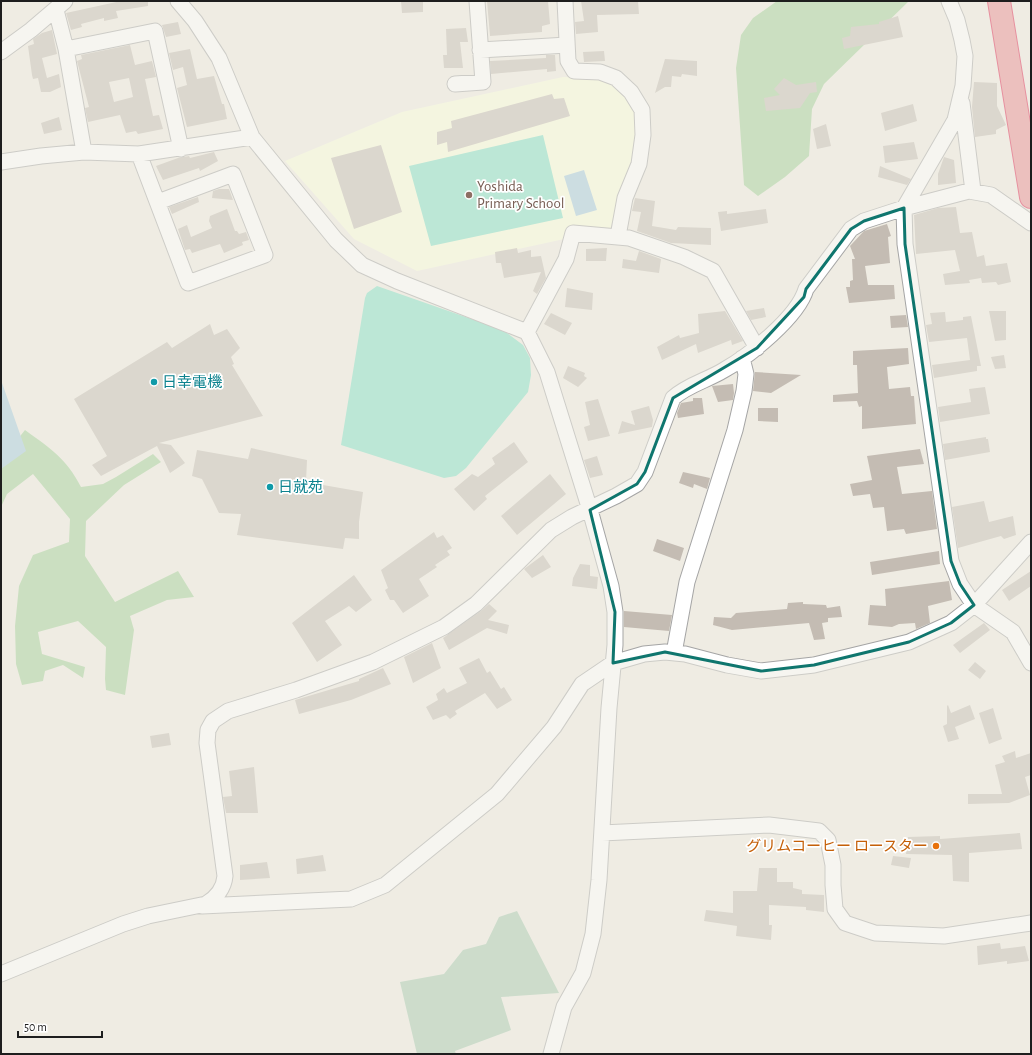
<svg xmlns="http://www.w3.org/2000/svg" width="1032" height="1055" viewBox="0 0 1032 1055" font-family="'Alegreya Sans','Noto Sans JP',sans-serif">
<rect width="100%" height="100%" fill="#efece3"/>
<path fill="#fbffdc" d="M563 77 610 79 636 110 635 159 610 229 417 271 354 239 285 161 402 112Z"/>
<path fill="#a1cf97" d="M777 1H909L824 84 812 109 809 156 785 177 758 196 744 185 736 68 741 35 753 18Z
M25 430C51 449 66 458 81 487L103 484 116 477 153 454 161 462 124 485 86 521 85 556 115 602 178 571 194 597 167 600 130 616 134 630 125 695 106 690 105 679 106 647 78 621 38 632 42 654 85 667 83 678 63 665 45 671 43 681 22 685 16 664 15 626 19 586 33 555 69 542 70 519 33 474 7 494 1 507V460Z"/>
<path fill="#a4c8ae" d="M517 911 559 993 501 997 511 1030 455 1051 456 1054H417L400 982 444 974 463 950 486 944 499 917Z"/>
<path fill="#7fe0c5" d="M543 135 563 218 431 246 409 166Z
M377 286 503 330 523 345 530 358 531 375 528 392 466 468 456 476 444 478 341 445 365 298 367 293Z"/>
<path fill="#a3cade" d="M584 170 597 210 576 216 564 176Z
M1 380 26 451 1 469Z"/>
<path fill="#c4bcb3" fill-rule="evenodd" d="M121 1H148V6L116 11 118 18 104 21V18L81 24 82 27 71 30 66 13Z
M401 1H423V12L402 13Z
M487 1H548L550 24 542 26V32L490 36Z
M581 1H638L639 14 597 15 598 32 576 34 575 22 584 21Z
M898 16 903 37 844 49 842 38 850 36 851 27 879 24V22Z
M178 22 181 34 166 37 162 25Z
M466 28 468 42H460L463 68H444L443 55H447L446 29Z
M52 30 57 54 42 58 47 78 59 74 61 87 50 92H41L38 78 33 79 32 75 28 46 34 44 33 39 42 33Z
M130 45 135 65 152 61 156 77 145 79 153 116 159 115 163 129 138 134 136 131 126 133 120 115 88 122 85 108 89 107 77 61 82 59 81 55ZM129 78 133 97 114 102 109 82Z
M190 49 197 79 214 76 222 104H224L227 119 187 127 177 88 187 85 183 67 173 70 169 53Z
M604 51 605 61 584 62 583 52Z
M546 55H555L556 71 547 72V69L491 74 490 61 546 58Z
M665 59 697 61V76L682 74 681 77 672 76 671 87H665L655 93Z
M784 78 796 85 816 82 817 92 810 93 800 108 766 111 764 98 780 95 774 89Z
M974 82 997 83V106L1006 125 996 130V134L975 137 972 107Z
M552 94 554 99 564 98 570 116 448 152 447 142 437 145V132L452 128 451 121Z
M913 104 917 121 885 131 881 113Z
M59 117 62 130 44 134 41 123Z
M826 124 831 146 817 149 813 129Z
M914 142 918 159 885 163 883 146Z
M381 145 402 212 354 229 331 158Z
M214 152 218 161 200 171 199 168 163 180 156 166 178 158 189 156 190 158Z
M944 157 954 160 956 183 938 185V174Z
M880 166 911 179 907 185 878 177Z
M219 189H229L233 200 212 198 213 191Z
M198 197 199 202 172 214 169 207Z
M635 198 655 201 652 226 676 230 678 227 711 228V245L671 243 637 231 641 212 632 211Z
M956 207 960 233 972 232 977 257 984 255 986 266 1007 263 1011 282 998 285 996 282 982 283 981 278 969 280 970 283 945 285 943 274 960 271 955 250 916 254 914 215 938 208Z
M227 209 235 231H237L239 234 246 232 249 240 242 242 243 245 224 253 220 244 192 253 190 249 185 250 178 229 187 225 191 237 212 228 209 221 210 216Z
M766 209 768 223 721 231 718 212 727 211V214Z
M887 224 891 236 888 237 890 263 865 266 868 285H894L895 299 849 303 846 287H850V281L853 280 852 259H855L850 246 864 231Z
M517 248 518 253 531 250V257L541 256 546 278 537 294 533 291 541 272 504 278 501 263H496L495 252Z
M607 248 606 261H586V249Z
M639 251 661 259 659 273 622 268 623 259 636 261Z
M567 288 593 293 592 310 565 307Z
M764 308 766 317 751 320 746 311Z
M725 311 743 341 732 345 731 340 698 353 696 344 662 360 657 347 679 335 680 338 699 333 698 314Z
M989 311H1006V340L995 341Z
M945 312 946 322 963 320V317L971 316 981 366H977V371L934 378 932 365 970 360 967 338 929 342 926 325 932 324 930 313Z
M551 313 572 323 565 335 544 324Z
M906 315 908 327 891 328 890 316Z
M210 324 214 335 227 329 240 348 231 357 234 364 232 365 263 416 159 443 171 445 185 463 170 473 157 446 101 476 92 465 107 456 74 399 167 342 172 348Z
M908 348 909 364 887 367 889 389 910 387 911 396H914L916 424 862 429V406L859 407 857 401 833 402V395L858 393 857 365H853V351Z
M1004 355 1006 368 995 369 991 357Z
M568 366 585 373 584 376 587 378 578 387 563 378Z
M755 372 801 375 771 393 753 391Z
M733 384 734 393 733 400 718 402 712 386Z
M985 387 990 414 940 422 938 407 971 402 969 389Z
M693 398H702L704 414 678 418 677 413 681 403 693 401Z
M598 399 610 436 588 441 584 427 590 425 585 402Z
M649 406 653 420 652 427 618 434 622 421 635 425 631 411Z
M758 408H778V422L758 421Z
M986 437V439H988L990 452 945 460 943 444Z
M514 442 528 462 485 496 487 499 474 511 454 489 472 474 478 477 495 464 492 458Z
M251 448 307 460 306 482 363 492 359 522V539L345 538 343 549 237 535 241 514 219 513 202 479 192 476 197 450 248 459Z
M920 449 924 464 897 467 902 494 932 491 937 529 906 534 904 529 887 531 884 507 873 508 870 494 853 496 850 484 872 480 867 456Z
M597 456 603 475 590 478 584 460Z
M683 472 710 478 707 489 694 484 693 488 679 483Z
M550 474 566 494 517 535 501 516Z
M984 501 989 522 1013 516 1016 535 1004 539 1001 536 958 548 952 507Z
M434 532 437 538 443 535 452 548 447 551 450 555 435 565 437 567 419 579 429 596 403 613 394 600H390L385 590 388 588 381 570Z
M657 539 684 548 680 561 653 551Z
M939 551 940 564 872 575 870 562Z
M543 555 551 567 532 578 524 569Z
M580 564 590 565V576L598 577 597 589 572 586 573 578Z
M1031 571V586L1009 601 1002 590Z
M354 575 372 600 356 612 349 606 325 621 342 645 317 662 292 623Z
M949 581 952 600 928 606 930 623 916 629 915 623 899 624 892 627 868 625 870 605 886 606 885 589Z
M803 602V604L826 605 827 608 840 606 842 617 828 618V622L822 623 825 639 814 640 809 623 732 630 713 625 714 617 731 618 736 613 787 609 788 603Z
M489 604 497 611 488 620 509 625 507 634 487 628 449 650 443 638 481 611Z
M624 611 672 615 669 631 624 627Z
M984 623 990 630 960 653 953 645Z
M432 643 441 668 413 683 404 657Z
M479 658 487 673 490 671 501 689 504 687 512 700 497 709 485 693 455 711 457 714 450 719 446 715 433 720 426 707 438 700 436 694 444 688 447 693 467 683 459 668Z
M975 662 986 671 980 679 968 670Z
M383 668 391 684 351 700 299 714 295 700 359 681V679Z
M948 705 951 713 970 705 975 719 955 727 959 739 948 742 943 726 947 724V706Z
M993 708 1002 739 989 744 979 713Z
M169 733 171 745 152 748 150 736Z
M1015 751 1016 758 1031 753V775L1025 777 1030 795 1009 803 968 804V794H1002L995 765 1005 762 1002 756Z
M254 767 258 813H226L223 797 232 796 229 771Z
M1020 833 1022 849 969 853V882L953 881 952 855 906 854 908 837 940 836V839Z
M323 855 326 871 297 874 296 859Z
M893 856 911 858 909 868 891 865Z
M267 862 270 878 240 880V865Z
M759 868H777V882H793V888L802 890V894L824 895V912L806 910V907L769 905V925H772L771 940 736 936 737 926 704 921 706 910 733 913V891H757Z
M1000 943 1001 949 1025 946 1029 961 1007 964V961L978 965 977 946Z"/>
<g fill="none" stroke-linecap="round" stroke-linejoin="round">
<g stroke="#a5a5a5" stroke-width="17">
<path id="minor" d="M178 1 195 21 219 58 252 137 336 240 362 265 397 281 527 332 547 372 590 510 611 586 615 612V645L609 708 599 880 593 934 583 973 564 1007 551 1054
M565 1 568 61 574 71 600 72 616 78 631 92 642 110 643 135 639 164 625 198 618 236
M949 1 957 20 962 40 965 56 963 86 955 120 904 208 905 244 951 561 960 584 974 605 1013 632 1031 663
M56 10 66 49 155 31 181 149
M66 49 84 152
M480 50 567 45
M1 52 31 30 65 1
M455 84 483 82 477 1
M962 103 973 191
M139 154 188 283 265 255 233 174 158 202
M1 162 41 156 84 152 139 154 252 137
M527 332 566 259 573 233 629 238 684 257 713 271 757 348
M674 653 687 582 735 430 744 391 746 374 742 358
M602 833 769 825 819 831 828 840 833 865V885L835 909 845 923 875 933 944 936 1031 923
M202 906 351 899 385 885 497 794 554 727 582 684 613 663 644 654 665 652 685 654 727 665 761 671 814 665 909 642 951 623 974 605 1031 542
M1 974 123 924 148 916 206 904C216 898 224 888 225 876L207 743 208 730 213 721 228 711 296 690 373 662 444 627 476 604 551 530 572 517 616 496 637 484 645 472 673 398C687 385 708 380 724 370 749 356 798 317 806 289L851 229 864 221 904 208 969 191 991 195 1031 223"/>
</g>
<g stroke="#dd204c" stroke-width="24">
<path id="highway" d="M999 1 1031 197"/>
</g>
<use href="#minor" stroke="#fff" stroke-width="15"/>
<use href="#highway" stroke="#e88990" stroke-width="22"/>
</g>
<path d="M0 0H1032V1055H0ZM904 208 905 244 951 561 960 584 974 605 951 623 909 642 814 665 761 671 665 652 613 663 615 612 590 510 637 484 645 472 673 398 757 348 804 297 806 289 851 229 864 221Z" fill="#efece3" fill-opacity=".55" fill-rule="evenodd"/>
<path fill="none" stroke="#0f766e" stroke-width="3" stroke-linejoin="round" d="M904 208 905 244 951 561 960 584 974 605 951 623 909 642 814 665 761 671 665 652 613 663 615 612 590 510 637 484 645 472 673 398 757 348 804 297 806 289 851 229 864 221Z"/>
<circle fill="#8d6e63" stroke="#fff" stroke-width="1.5" cx="469" cy="195" r="4"/>
<g fill="#0f9aa8" stroke="#fff" stroke-width="1.5">
<circle cx="154" cy="382" r="4"/>
<circle cx="270" cy="487" r="4"/>
</g>
<circle fill="#e8710a" stroke="#fff" stroke-width="1.5" cx="936" cy="846" r="4"/>
<g text-anchor="middle" dominant-baseline="central" stroke-width="3.5" stroke-linejoin="round" paint-order="stroke">
<g font-size="15" fill="#785e54" stroke="#fff" text-anchor="start">
<text x="477" y="186">Yoshida<tspan x="477" dy="17">Primary School</tspan></text>
</g>
<g font-size="15" fill="#0d838f" stroke="#fff" text-anchor="start">
<text x="162" y="382">日幸電機</text>
<text x="278" y="487">日就苑</text>
</g>
<g font-size="15" fill="#c56008" stroke="#fff" text-anchor="end">
<text x="928" y="846">グリムコーヒー ロースター</text>
</g>
</g>
<rect width="1032" height="1055" fill="none" stroke="#1e1e1e" stroke-width="4"/>
<path d="M18 1031v6h84v-6" fill="none" stroke="#1e1e1e" stroke-width="2"/>
<text x="24" y="1031" font-size="12" fill="#1e1e1e" stroke="#ffffff" stroke-width="3" paint-order="stroke">50 m</text>
</svg>
